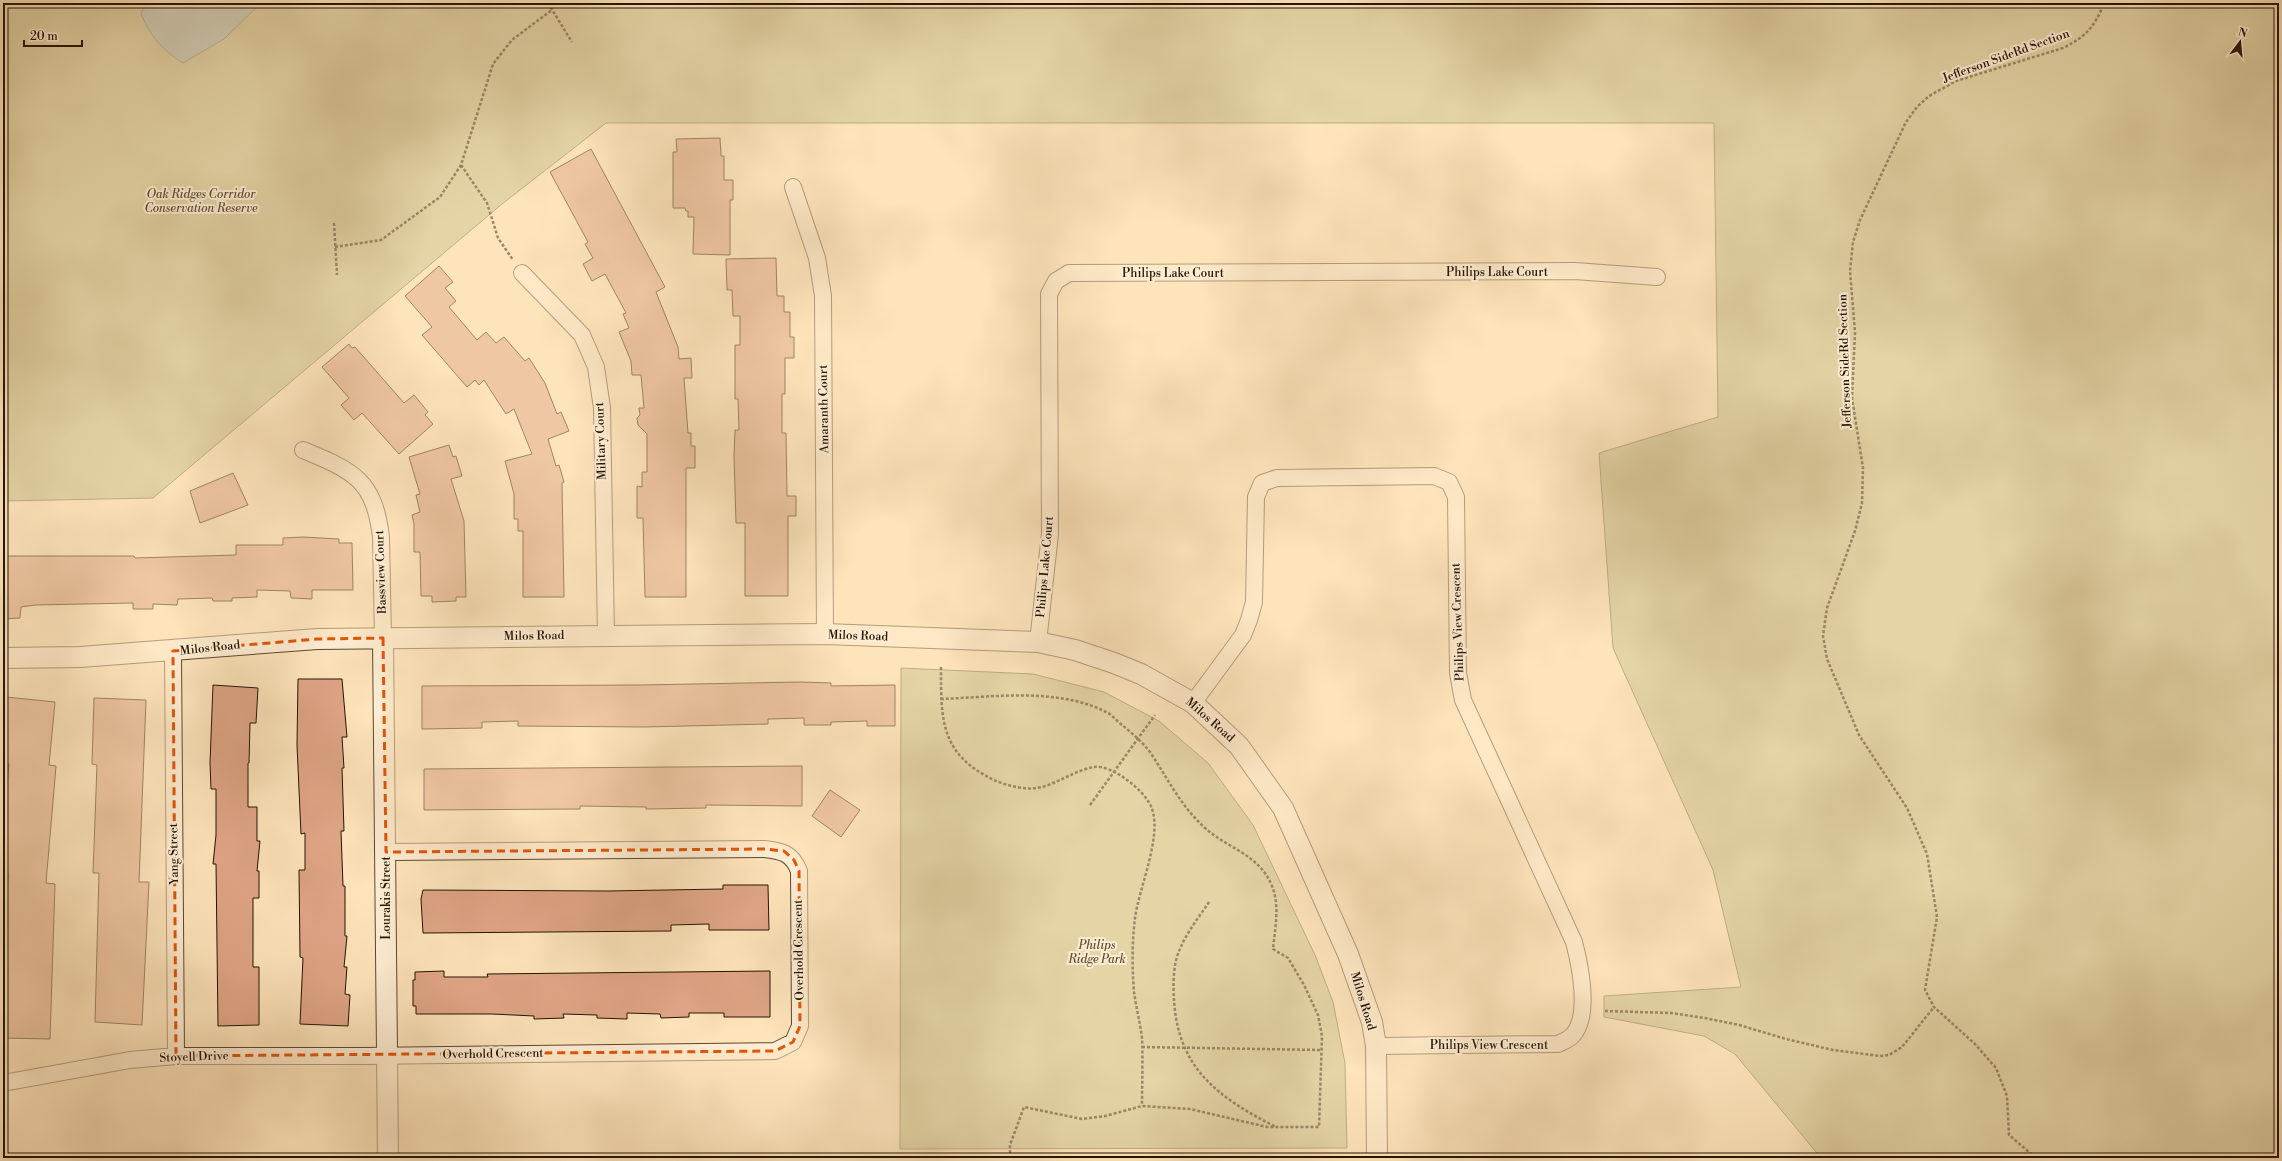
<svg xmlns="http://www.w3.org/2000/svg" width="2282" height="1161" viewBox="0 0 2282 1161" font-family="'Libre Bodoni',serif">
<rect width="100%" height="100%" fill="#fee4bb"/>
<filter id="stains"><feTurbulence type="fractalNoise" baseFrequency=".005" numOctaves="4"/><feColorMatrix values="0 0 0 0 .2 0 0 0 0 .09 0 0 0 0 .02 0 0 0 .5 -.17"/></filter>
<radialGradient id="worn" r=".72"><stop offset=".6" stop-color="#630" stop-opacity="0"/><stop offset="1" stop-color="#630" stop-opacity=".3"/></radialGradient>
<path fill="#c5c28c" stroke="#756b46" d="M3 3H2279V1158H1821L1735 1054 1704 1036 1604 1017V996L1741 987 1713 870 1613 648 1599 453 1718 417 1714 123H606L502 204 153 498 3 501Z
M901 668 1033 674 1104 692 1159 721 1208 763 1253 825 1315 955 1333 1002 1345 1063 1347 1148 900 1149Z"/>
<path fill="#a4bcba" stroke="#717970" d="M145 3H261L224 39 183 63C162 50 151 37 141 14Z"/>
<path fill="#dfa586" stroke="#251401" d="M720 138 721 156H724V180H733V200H730V255L693 254 694 217H688V211H686L685 208H673V152H677L676 139Z
M591 149 665 287 656 292 678 347 679 359 691 358 692 378H684L688 433H691V446H695V468H686V597H645L643 518H637V486L642 487V472H647V434L638 425 637 418 640 415 639 408H644L641 375H632L631 361 619 332 629 328 623 314 626 313 605 274 592 281 583 264 593 258 585 244 588 242 550 172Z
M776 258 777 296H784V312H790V337H794V358H785V394H782V433H786L787 496H796V516H788V596H745V523H736L734 456 735 430H739L738 399H735V345H740V316H733L732 290H727L726 259Z
M439 266 453 282 445 288 456 301 449 307 477 340 486 332 496 343 504 337 525 361 529 358 545 383 557 414 561 412 569 431 548 439 556 466 559 465 564 482 562 483 564 597H523V531H518V519H514V494L505 461 532 454 514 409 506 414 484 380 479 385 475 380 467 387 422 335 432 327 405 296Z
M349 344 352 348 355 347 404 403 414 395 428 412 425 415 433 424 399 454 362 413 354 420 341 405 349 398 322 367Z
M449 445 453 457 456 456 462 476 451 479 464 521 466 597H456V601L432 602V596H421L420 552H414V524L412 515 420 512 416 495 420 494 409 457Z
M233 473 248 505 200 523 190 491Z
M303 537 339 539V543H352L353 590H312V599L291 598 290 591 257 590V597L232 598V601H213L212 598 178 599 177 605 153 604V609H133V603L35 605 21 607 20 618 3 619V569H6L7 556H134L135 558 236 555V545H283V538Z
M298 679H342L347 737H342L344 768H342L344 831H341L343 886H345V936H347L344 967H347L345 994 350 995 348 1026 300 1024 303 958 300 957 299 870H305V833L301 834 297 745Z
M800 682 831 683V686L895 685V726H867V721L831 722V725H804V718L768 719V724L645 727 518 726V721L482 722V728L422 729V686L640 685Z
M213 685 258 688 256 723H250L249 763H248V807H257V841H260L257 871H259V898H253V967H259V1025L218 1026 216 864H213L216 835V789H211L210 763Z
M6 697 55 702 49 765 56 766 46 883 55 884 50 1039 3 1038 8 873H3V827L9 764H3Z
M94 698 146 700 139 882H149L142 1025 95 1022 99 873H93L97 765 92 764Z
M802 766V806L706 805V808L646 809V807L580 806V809L424 810V769Z
M830 790 860 810 841 837 812 816Z
M723 885H768L769 930H709V924L671 925V931L423 933 421 899 423 890 608 891 723 889Z
M444 971V977H488L487 974 770 971V1017H724V1013H689V1017L661 1018 660 1014 627 1013V1019L597 1018V1015L563 1014 564 1018 534 1019V1016L492 1014H416V1006H413V980H415V972Z"/>
<g fill="none" stroke-linecap="round" stroke-linejoin="round">
<g stroke="#5b4830" stroke-width="18">
<path id="minor" d="M793 187 817 258 823 296 825 634
M522 273 582 335 596 367 602 408 606 636
M303 450C353 471 374 479 381 537L383 638
M1038 642 1050 534 1049 294 1056 281 1069 273 1575 271 1657 277
M173 651 176 1056
M1193 703 1243 635 1249 620 1254 602 1256 497 1262 483 1277 478 1434 476 1449 482 1456 497 1458 673 1463 700 1574 942C1580 965 1591 1017 1572 1036 1568 1040 1562 1042 1558 1044L1376 1046
M3 1083 130 1060 176 1056H363L775 1051 793 1042 800 1026 799 871C792 853 782 851 764 849L386 852"/>
</g>
<g stroke="#5b4830" stroke-width="22">
<path id="tertiary" d="M383 638 388 1158
M3 658 80 657 317 639 825 634 1038 642 1075 650 1114 663 1141 674 1193 703 1239 746 1283 808 1348 954 1372 1022 1376 1046 1377 1158"/>
</g>
<path stroke="#251401" stroke-width="2.5" stroke-dasharray="3 2" stroke-linecap="butt" d="M548 3 572 42
M461 165 487 203 498 238 513 260
M334 223 337 275
M335 247 381 240 440 197 461 165 493 64 512 40 552 10
M941 667C941 720 940 754 994 780 1008 786 1027 791 1042 787 1060 782 1076 770 1094 767 1112 764 1147 792 1152 809 1162 837 1139 888 1135 918 1132 942 1132 967 1134 992 1136 1007 1140 1022 1142 1038 1143 1060 1142 1083 1142 1106
M941 699C995 697 1059 687 1108 713 1113 716 1117 721 1122 725 1132 733 1142 742 1150 752 1168 779 1180 805 1205 828 1227 848 1260 855 1272 886 1280 906 1275 928 1273 949L1288 958 1304 985 1318 1015 1322 1036 1319 1127H1267L1190 1109 1142 1106 1105 1116 1082 1119 1024 1107 1010 1145V1158
M1090 805 1155 715
M1209 902C1199 917 1187 932 1180 949 1173 963 1173 985 1174 1000 1178 1069 1219 1098 1276 1127
M1605 1011 1672 1013 1705 1018 1739 1025 1786 1039 1833 1050 1880 1056 1889 1055 1902 1047 1934 1007
M1142 1047 1321 1050
M2036 1158 2009 1135 2007 1096 1996 1068 1975 1044 1934 1007 1925 990 1937 917 1927 854 1907 808 1859 735 1827 659 1823 636 1827 608 1855 531 1862 503 1863 468 1852 398 1855 332 1850 271 1853 242 1860 220 1906 122 1917 107 1929 96 1956 81 2063 48C2085 37 2095 27 2104 3"/>
<use href="#minor" stroke="#feedd3" stroke-width="16"/>
<use href="#tertiary" stroke="#feedd3" stroke-width="20"/>
</g>
<path d="M0 0H2282V1161H0ZM383 638 386 852 764 849 784 851 794 860 799 871 800 1026 793 1042 775 1051 176 1056 173 651 317 639Z" fill="#fee4bb" fill-opacity=".55" fill-rule="evenodd"/>
<path fill="none" stroke="#de560b" stroke-width="3" stroke-dasharray="8 5" stroke-linejoin="round" d="M383 638 386 852 764 849 784 851 794 860 799 871 800 1026 793 1042 775 1051 176 1056 173 651 317 639Z"/>
<g text-anchor="middle" dominant-baseline="central" stroke-width="4" stroke-linejoin="round" paint-order="stroke">
<g font-size="12" fill="#251401" stroke="#feedd3">
<text transform="translate(2006 56) rotate(-20)">Jefferson SideRd Section</text>
<text x="1497" y="272">Philips Lake Court</text>
<text x="1173" y="273">Philips Lake Court</text>
<text transform="translate(1845 361) rotate(-92)">Jefferson SideRd Section</text>
<text transform="translate(824 409) rotate(-91)">Amaranth Court</text>
<text transform="translate(601 441) rotate(-92)">Military Court</text>
<text transform="translate(1045 567) rotate(-85)">Philips Lake Court</text>
<text transform="translate(381 572) rotate(-92)">Bassview Court</text>
<text transform="translate(1458 622) rotate(-92)">Philips View Crescent</text>
<text transform="translate(534 636) rotate(-1)">Milos Road</text>
<text transform="translate(858 636) rotate(2)">Milos Road</text>
<text transform="translate(210 648) rotate(-6)">Milos Road</text>
<text transform="translate(1210 720) rotate(41)">Milos Road</text>
<text transform="translate(174 854) rotate(-91)">Yang Street</text>
<text transform="translate(386 898) rotate(-90)">Lourakis Street</text>
<text transform="translate(799 950) rotate(-91)">Overhold Crescent</text>
<text transform="translate(1363 1001) rotate(73)">Milos Road</text>
<text x="1489" y="1045">Philips View Crescent</text>
<text transform="translate(493 1054) rotate(-1)">Overhold Crescent</text>
<text transform="translate(194 1057) rotate(-2)">Stoyell Drive</text>
</g>
<g font-size="12" font-style="italic" fill="#5d5132" stroke="#feedd3">
<text x="201" y="194">Oak Ridges Corridor<tspan x="201" dy="14">Conservation Reserve</tspan></text>
<text x="1097" y="945">Philips<tspan x="1097" dy="14">Ridge Park</tspan></text>
</g>
</g>
<rect width="2282" height="1161" fill="none" stroke="#fee4bb" stroke-width="16"/>
<rect x="4" y="4" width="2274" height="1153" fill="none" stroke="#251401" stroke-width="2"/>
<rect x="8" y="8" width="2266" height="1145" fill="none" stroke="#251401"/>
<g transform="translate(2240 42) rotate(16)" stroke="#feedd3" stroke-width="3" paint-order="stroke">
<path d="M0-3L7 15L0 10L-7 15Z" fill="#251401"/>
<text y="-6" font-size="11" font-weight="bold" text-anchor="middle" fill="#251401">N</text>
</g>
<path d="M24 40v6h58v-6" fill="none" stroke="#251401" stroke-width="2"/>
<text x="30" y="40" font-size="12" fill="#251401" stroke="#feedd3" stroke-width="3" paint-order="stroke">20 m</text>
<rect width="100%" height="100%" filter="url(#stains)"/>
<rect width="100%" height="100%" fill="url(#worn)"/>
</svg>
